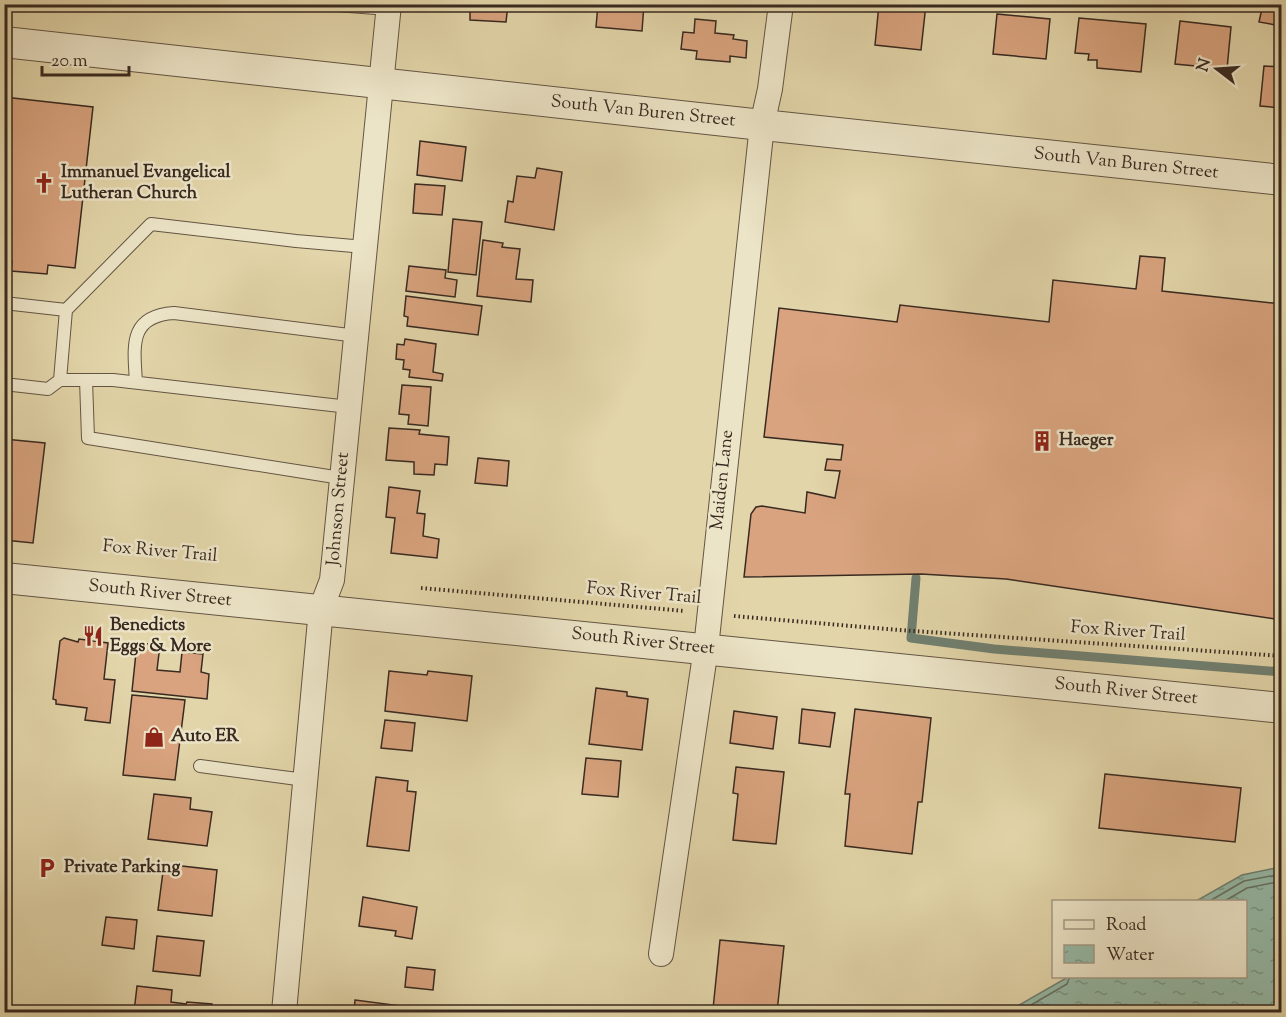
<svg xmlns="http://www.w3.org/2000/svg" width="1286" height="1017" viewBox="0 0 1286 1017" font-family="'Sorts Mill Goudy',serif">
<defs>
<pattern id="water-ripples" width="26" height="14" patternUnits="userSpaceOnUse" patternTransform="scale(1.5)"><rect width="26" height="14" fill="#95b9a6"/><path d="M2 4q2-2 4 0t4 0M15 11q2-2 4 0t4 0" fill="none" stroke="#7b9787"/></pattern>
</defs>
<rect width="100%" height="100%" fill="#e2d5a9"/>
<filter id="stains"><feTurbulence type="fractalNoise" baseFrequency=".00333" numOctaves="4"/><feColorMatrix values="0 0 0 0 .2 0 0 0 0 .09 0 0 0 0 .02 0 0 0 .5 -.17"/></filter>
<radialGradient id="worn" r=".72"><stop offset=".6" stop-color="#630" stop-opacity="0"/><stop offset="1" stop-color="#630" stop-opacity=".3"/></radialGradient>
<path fill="url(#water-ripples)" stroke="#708071" stroke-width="1.5" d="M1281 867V1012H1007L1068 977 1246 976V902L1196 901 1242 875Z"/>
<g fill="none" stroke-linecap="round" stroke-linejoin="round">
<path stroke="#677264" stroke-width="1.5" d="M1208 902 1244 881 1282 874
M1223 902 1247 888 1282 881
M1019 1012 1067 984 1070 976"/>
<path stroke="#708071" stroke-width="9" d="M916 578 911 638 994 649 1282 672"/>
</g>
<path fill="#d8a37e" stroke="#392a21" stroke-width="1.5" d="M467 4H508L506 22 470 20V11L467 10Z
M598 4H644L642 31 596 27Z
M879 4H926L921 50 875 45Z
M975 4H999V9L975 6Z
M1131 4H1164V10L1131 7Z
M1263 4H1282V26L1259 22Z
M997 14 1050 19 1046 59 993 54Z
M1079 18 1146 24 1141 72 1097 68V60H1088L1089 54 1075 53Z
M695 19 716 21 715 33 734 35 733 39 747 41 746 58 730 56V62L696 59 697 51 681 49 683 32 694 33Z
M1180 21 1231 27 1227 69 1175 64Z
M1264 66 1282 67V108L1260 106Z
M4 97 93 107 75 268 48 265 47 274 11 271 12 261 4 260Z
M420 141 466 147 462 181 417 175Z
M537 168 562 172 554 230 505 222 508 201 513 202 517 176 535 178Z
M415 184 445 186 442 215 413 213Z
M453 219 482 222 476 275 448 272Z
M483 240 503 243 502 247 520 249 516 279 533 280 531 302 477 296Z
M1140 256 1165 258 1162 291 1282 304V611H1277L1275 619 1006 579 921 574 744 577 751 514 756 507 762 506 805 513 807 492 835 498 840 471 825 470 827 459 841 460 843 445 764 437 779 308 897 322 900 305 1049 322 1053 280 1136 289Z
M409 266 446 270 445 278 457 280 455 297 406 291Z
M406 296 482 306 478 335 407 326 408 317 404 316Z
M405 339 436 344 433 372 443 374 442 381 409 377 410 370 403 369 404 360 396 359 397 344 404 345Z
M402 385 431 387 428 426 408 424 409 415 399 414Z
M389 428 420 430 419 434 449 437 447 465 435 464 434 475 414 474V462L386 460Z
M4 439 45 443 33 543 4 540Z
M478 458 509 461 507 486 475 483Z
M389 487 420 491 417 513 425 514 423 536 439 539 437 558 391 553 395 518 386 517Z
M64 638 78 642 79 639 108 643 104 679 115 680 110 723 85 720 87 708 56 704V700L53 699 60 641Z
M137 643 160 645 157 670 180 672 182 652 203 654 201 672 209 674 207 699 132 691Z
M389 671 427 675 428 671 472 676 467 721 385 711Z
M596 688 627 692V696L648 699 642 750 589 744Z
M132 695 185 700 175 780 123 775Z
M802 709 835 713 830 747 799 743Z
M855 709 931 718 922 802H918L912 854 845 846 850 794H845Z
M734 711 777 717 773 749 730 743Z
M385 720 415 723 412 751 381 748Z
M586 758 621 761 618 797 582 794Z
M736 767 784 772 776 844 733 840 738 794 733 793Z
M1105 774 1241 788 1235 842 1099 828Z
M376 777 408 781 407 791 416 792 409 851 367 846Z
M154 794 191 798 190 809 212 812 207 846 148 839Z
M164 864 217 870 212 916 158 910Z
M363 897 417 907 412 939 395 936 396 931 359 926Z
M106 917 137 920 134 949 102 945Z
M157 936 204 941 200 976 153 971Z
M720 940 784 946 777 1012H746L713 1009Z
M407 967 435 970 433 990 405 987Z
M137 986 172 990 171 1002 186 1004 187 1002 212 1004 211 1012H134Z
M355 1000 432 1010 431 1012H354Z"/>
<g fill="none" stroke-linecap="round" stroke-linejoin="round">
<g stroke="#635543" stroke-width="14">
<path id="service" d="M323 4 389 9
M4 303 66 310 60 380 48 389 4 384
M66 310 151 224 296 241 365 247
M60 380H113L349 407
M86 380 88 438 341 478
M136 382C134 347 128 316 174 313L357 336
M200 766 305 780"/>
</g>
<g stroke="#635543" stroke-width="26">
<path id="minor" d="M661 954 706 648 762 125 770 89 781 4
M284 1012 321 609 332 580 389 4"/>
</g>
<g stroke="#635543" stroke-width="32">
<path id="tertiary" d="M4 42 762 125 1282 180
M4 578 1282 708"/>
</g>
<path stroke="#392a21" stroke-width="4" stroke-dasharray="1.5 3" stroke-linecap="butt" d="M421 588 685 611
M734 616 899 630 1282 656"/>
<use href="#service" stroke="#ece4c7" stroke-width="12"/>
<use href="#minor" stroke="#ece4c7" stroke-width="24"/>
<use href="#tertiary" stroke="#ece4c7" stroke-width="30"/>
</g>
<defs>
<g id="church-bare" transform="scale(1.62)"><path d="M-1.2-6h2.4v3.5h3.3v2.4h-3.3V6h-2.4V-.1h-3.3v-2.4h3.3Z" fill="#8f2418" stroke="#ece4c7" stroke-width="2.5" paint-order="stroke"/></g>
<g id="building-bare" transform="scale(1.62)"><path d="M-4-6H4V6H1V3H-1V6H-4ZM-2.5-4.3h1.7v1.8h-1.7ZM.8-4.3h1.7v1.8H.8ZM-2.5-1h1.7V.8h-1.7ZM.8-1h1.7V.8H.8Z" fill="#8f2418" stroke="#ece4c7" stroke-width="2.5" paint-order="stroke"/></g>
<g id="restaurant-bare" transform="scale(1.62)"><path d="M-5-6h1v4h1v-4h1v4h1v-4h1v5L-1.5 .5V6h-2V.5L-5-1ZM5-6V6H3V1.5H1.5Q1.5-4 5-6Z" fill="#8f2418" stroke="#ece4c7" stroke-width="2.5" paint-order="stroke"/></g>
<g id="shop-bare" transform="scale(1.62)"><path d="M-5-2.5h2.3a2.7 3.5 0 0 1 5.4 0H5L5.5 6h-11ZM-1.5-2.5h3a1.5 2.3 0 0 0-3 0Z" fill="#8f2418" stroke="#ece4c7" stroke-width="2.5" paint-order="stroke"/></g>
<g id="parking-bare" transform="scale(1.62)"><path d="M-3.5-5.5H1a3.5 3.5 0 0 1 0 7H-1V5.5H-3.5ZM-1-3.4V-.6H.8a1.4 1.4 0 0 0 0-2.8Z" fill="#8f2418" stroke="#ece4c7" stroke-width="2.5" paint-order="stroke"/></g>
</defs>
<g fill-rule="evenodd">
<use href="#church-bare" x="44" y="183"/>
<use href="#building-bare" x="1042" y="441"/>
<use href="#restaurant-bare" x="93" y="636"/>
<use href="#shop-bare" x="154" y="737"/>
<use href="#parking-bare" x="47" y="868"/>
</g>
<g text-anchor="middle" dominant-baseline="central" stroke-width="5" stroke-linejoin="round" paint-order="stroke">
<g font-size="18" fill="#392a21" stroke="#ece4c7">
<text transform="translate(643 112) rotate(6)">South Van Buren Street</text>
<text transform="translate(1126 164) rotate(6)">South Van Buren Street</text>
<text transform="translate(723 480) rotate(-84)">Maiden Lane</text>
<text transform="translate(339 509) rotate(-85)">Johnson Street</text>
<text transform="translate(160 552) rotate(5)">Fox River Trail</text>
<text transform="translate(160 594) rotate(6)">South River Street</text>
<text transform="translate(644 594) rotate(5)">Fox River Trail</text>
<text transform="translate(1128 632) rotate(4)">Fox River Trail</text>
<text transform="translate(643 642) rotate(6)">South River Street</text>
<text transform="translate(1126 692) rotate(6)">South River Street</text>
</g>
<g font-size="18" font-weight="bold" fill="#392a21" stroke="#ece4c7" text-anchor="start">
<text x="61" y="173">Immanuel Evangelical<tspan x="61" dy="21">Lutheran Church</tspan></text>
<text x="1059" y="441">Haeger</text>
<text x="110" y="626">Benedicts<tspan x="110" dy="21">Eggs &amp; More</tspan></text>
<text x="171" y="737">Auto ER</text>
<text x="64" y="868">Private Parking</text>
</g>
</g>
<rect width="1286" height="1017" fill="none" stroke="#e2d5a9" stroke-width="24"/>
<rect x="6" y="6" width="1274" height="1005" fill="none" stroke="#392a21" stroke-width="3"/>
<rect x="12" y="12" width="1262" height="993" fill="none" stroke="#392a21" stroke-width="1.5"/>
<rect x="1052" y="900" width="195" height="78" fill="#ece4c7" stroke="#a49a85" stroke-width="1.5"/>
<rect x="1064" y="920" width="30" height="9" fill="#ece4c7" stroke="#a49a85" stroke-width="1.5"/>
<text x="1106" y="930" font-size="18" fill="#392a21">Road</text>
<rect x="1064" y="945" width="30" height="18" fill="url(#water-ripples)" stroke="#a49a85" stroke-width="1.5"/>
<text x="1106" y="960" font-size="18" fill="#392a21">Water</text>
<g transform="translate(1217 69) rotate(287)" stroke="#ece4c7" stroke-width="4.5" paint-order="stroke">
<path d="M0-4.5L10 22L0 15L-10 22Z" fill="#392a21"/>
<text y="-9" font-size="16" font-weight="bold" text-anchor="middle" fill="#392a21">N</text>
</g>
<path d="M42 66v9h87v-9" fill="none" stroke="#392a21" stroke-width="3"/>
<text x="51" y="66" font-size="18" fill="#392a21" stroke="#ece4c7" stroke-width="4.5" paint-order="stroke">20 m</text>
<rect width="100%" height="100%" filter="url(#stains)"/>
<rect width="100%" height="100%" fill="url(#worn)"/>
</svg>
